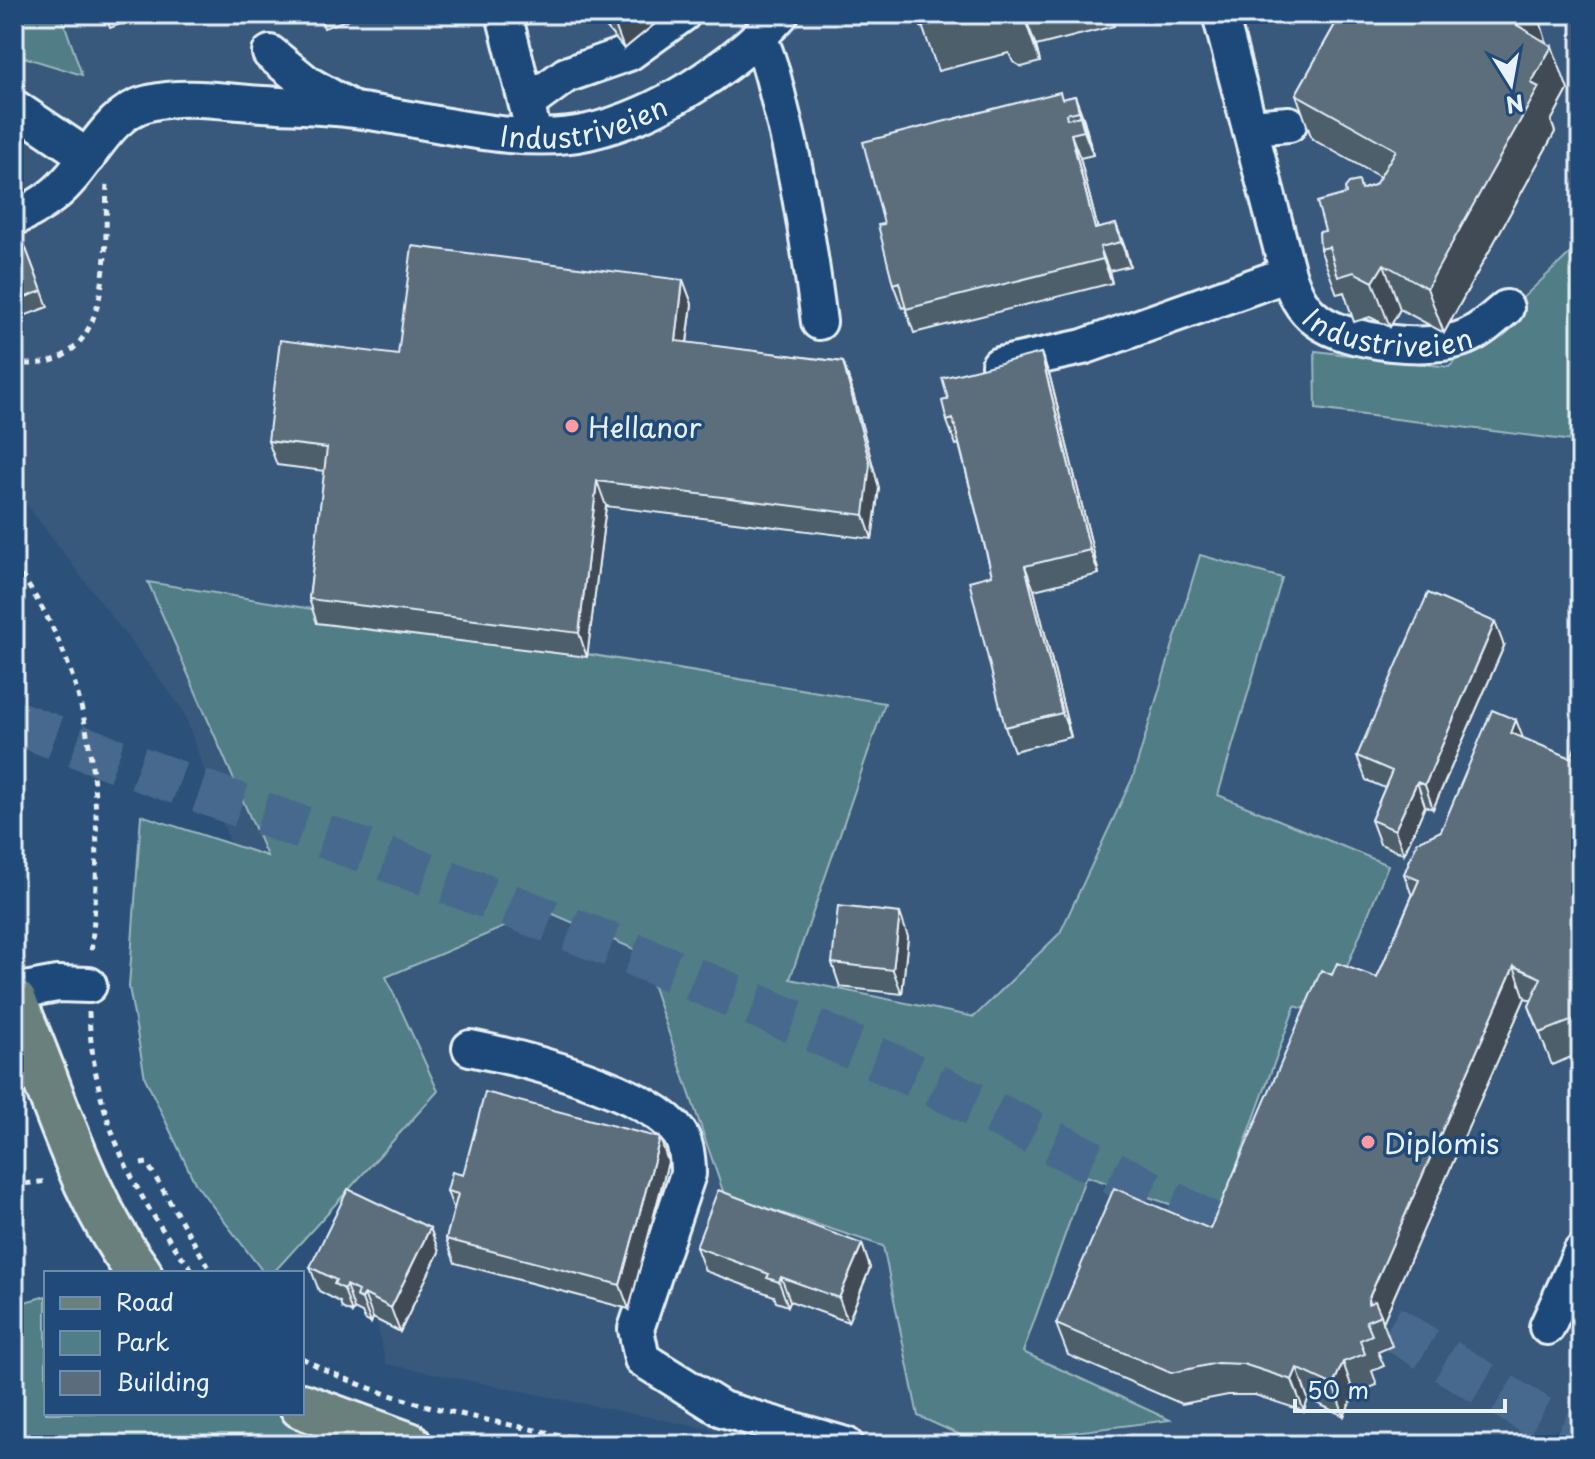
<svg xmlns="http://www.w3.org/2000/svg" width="1595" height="1459" viewBox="0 0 1595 1459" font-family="'Playpen Sans',sans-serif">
<rect width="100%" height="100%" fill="#2b517a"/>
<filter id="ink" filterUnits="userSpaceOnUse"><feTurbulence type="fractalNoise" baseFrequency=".0125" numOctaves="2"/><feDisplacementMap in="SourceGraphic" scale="16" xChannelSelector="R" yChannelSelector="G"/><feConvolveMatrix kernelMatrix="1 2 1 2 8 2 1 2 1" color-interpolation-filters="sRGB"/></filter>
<g filter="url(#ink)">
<path fill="#39597b" d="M14 14H1581V1420L1512 1445H787L386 1364 339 1153 183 710 14 488Z"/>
<path fill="#517d86" stroke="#9cb7bf" stroke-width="2" d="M14 14H61L82 75 14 54Z
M1581 243V442L1316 409 1315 351 1449 367Z
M1200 555 1282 578 1218 795 1388 865 1327 1016 1295 1006 1217 1220 1086 1176 1023 1352 1170 1420 980 1444 918 1416 883 1246 724 1194 641 952 544 910 386 977 438 1091 273 1273H264L195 1183 145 1078 129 987 141 815 267 856 148 582 885 703 790 979 974 1017 1060 933 1133 777Z
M46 1296V1413H302L365 1432 433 1445H14V1305Z"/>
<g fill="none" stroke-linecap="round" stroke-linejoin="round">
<path stroke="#47698d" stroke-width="44" stroke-dasharray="44 22" stroke-linecap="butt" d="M14 722C234 805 457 881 674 971 876 1054 1074 1148 1266 1254
M1333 1292 1581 1443"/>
<g stroke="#e8f1f8" stroke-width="40">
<g id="minor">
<path d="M504 14 531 122"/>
<path id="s1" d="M1220 14 1288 274C1294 292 1301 308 1317 320 1347 343 1432 352 1466 337 1481 331 1494 318 1506 308"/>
<path d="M759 38C770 60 775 85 781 109 799 179 810 250 819 322"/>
<path d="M270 53 308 84 347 106"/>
<path d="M528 103 566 75 629 53 683 14"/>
<path d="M14 107 88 157"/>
<path d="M1250 127 1289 124"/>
<path id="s2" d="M14 218C35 209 53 198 68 181 93 154 111 111 149 103 186 94 226 102 263 104 293 106 324 106 354 110 423 118 518 148 588 132 658 116 733 67 781 14"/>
<path d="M999 365 1083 347 1288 274"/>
<path d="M14 992 57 984 89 985"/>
<path d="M470 1048C521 1058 648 1090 679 1133 687 1144 688 1161 688 1174L636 1329 642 1359 722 1409 846 1445"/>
<path d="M1547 1327 1581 1252"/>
</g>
</g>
<g stroke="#e8f1f8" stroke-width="50">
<path id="major" d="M14 1002C55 1094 78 1191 139 1273
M302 1406 409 1445"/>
</g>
<path stroke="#e8f1f8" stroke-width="5" stroke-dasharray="6 6" stroke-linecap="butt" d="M14 363C118 377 104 246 107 181
M14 566C101 678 104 820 91 954
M89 1012C92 1111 133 1198 195 1273
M141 1164 147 1163 212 1273
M14 1181 22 1184 49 1181
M302 1358C395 1409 506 1422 608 1445"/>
<use href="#minor" stroke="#1f4a7a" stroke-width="34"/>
<use href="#major" stroke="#6a807d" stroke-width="44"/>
</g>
<path fill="#4e5e6b" stroke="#e8f1f8" stroke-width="2" d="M105 14H147L110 28Z
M319 14H363L324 28Z
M595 14H667L624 49Z
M918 14H1111L1114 26 1036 46 1040 62 1022 67 1013 62 1009 53 938 71Z
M1341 14H1538L1546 42 1568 90 1551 121 1555 132 1444 333 1400 309 1390 327 1370 317 1354 322 1344 292 1337 294 1320 249 1325 231 1362 189 1375 185 1380 177 1312 139 1296 94Z
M1075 96 1084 120 1093 155 1080 158 1098 229 1116 224 1125 248 1130 266 1109 271 1112 283 914 333 905 307 902 308 893 284 884 224 1063 99Z
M20 233 48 307 24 316 14 290Z
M683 280 692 304 687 343 843 362 851 386 879 488 872 539 606 506 587 657 317 623 309 599 325 471 277 465 268 441 398 355Z
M1041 353 1050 377 1099 574 1034 590 1071 737 1014 751 1005 727 992 575 959 444 956 445 947 421 948 399Z
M1504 646 1433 809 1425 806 1404 854 1380 844 1371 820 1385 788 1366 780 1357 756Z
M1516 720 1522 738 1571 758 1581 733V1053L1552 1065 1529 1006 1532 1000 1525 998 1383 1322 1392 1346 1378 1352 1384 1366 1372 1371 1377 1385 1354 1394 1344 1416 1308 1399 1304 1411 1255 1395H1228L1182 1404 1068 1355 1056 1324 1210 1229 1332 975 1377 978 1412 896 1404 874 1441 831Z
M908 937 902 994 840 987 832 963Z
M668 1162 629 1309 455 1263 446 1239 454 1210 447 1191 463 1175Z
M430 1228 439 1252 400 1332 373 1318 371 1323 365 1320 362 1313 354 1309 352 1313 342 1308 340 1302 319 1291 310 1267Z
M862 1244 870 1268 848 1322 790 1301 788 1306 776 1302 774 1296 705 1271 696 1247Z"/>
<path fill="#404c57" stroke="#e8f1f8" stroke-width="2" d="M628 14H667L624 49 615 25Z
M1023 14H1024L1036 46 1040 62Z
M1522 14H1538L1547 44 1517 25Z
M1552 46 1568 90 1551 121 1555 132 1444 333 1427 288 1531 83Z
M1075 96 1084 120 1088 135 1079 111Z
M1080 116 1089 140 1093 155 1084 131Z
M1071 134 1080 158 1102 246 1095 229Z
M1116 224 1125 248 1130 266 1121 242Z
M1100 247 1109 271 1112 283 1103 259Z
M1384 264 1400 309 1390 327 1373 282Z
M683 280 692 304 684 365 676 341Z
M1041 353 1050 377 1099 574 1090 550Z
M843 362 851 386 879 488 872 539 864 515Z
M597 481 606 506 587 657 579 633Z
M1025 566 1034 590 1071 737 1062 713Z
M1495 622 1504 646 1433 809 1425 785Z
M1516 720 1528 751 1511 733Z
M1417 782 1425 806 1404 854 1395 830Z
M900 913 908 937 902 994 893 970Z
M1514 966 1525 998 1383 1322 1381 1315 1373 1318 1368 1300Z
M660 1138 668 1162 629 1309 620 1285Z
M430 1228 439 1252 400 1332 391 1308Z
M862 1244 870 1268 848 1322 839 1298Z
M781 1277 790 1301 788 1306 779 1282Z
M346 1285 354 1309 352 1313 344 1289Z
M364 1294 373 1318 371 1323 362 1299Z
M1343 1362 1354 1394 1344 1416 1333 1385Z
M1297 1368 1308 1399 1304 1411 1292 1380Z"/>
<path fill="#5b6d7c" stroke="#e8f1f8" stroke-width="2" d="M606 14H628L615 25Z
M918 14H970L921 27Z
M995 14H1023L1024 17 1006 22 996 17Z
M1341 14H1522L1517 25 1552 46 1531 83 1539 87 1427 288 1384 264 1373 282 1354 272 1338 277 1329 247 1320 249 1319 232 1325 231 1317 202 1346 194 1345 188 1349 183 1359 181 1361 190 1375 185 1396 150 1296 94Z
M1060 92 1062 99 1075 96 1079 111 1066 114 1067 119 1080 116 1084 131 1071 134 1095 229 1116 224 1121 242 1100 247 1103 259 906 309 899 282 893 284 878 225 884 224 863 142Z
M20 233 42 291 18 300 14 289V236Z
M412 246 683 280 676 341 843 362 870 464 864 515 597 481 579 633 309 599 327 448 268 441 280 340 398 355Z
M1041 353 1090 550 1025 566 1062 713 1005 727 969 581 992 575 953 419 947 421 942 401 948 399 942 378Z
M1428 593 1495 622 1425 785 1417 782 1395 830 1371 820 1392 771 1357 756Z
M1492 710 1516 720 1511 733 1571 758 1581 733V1017L1540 1033 1529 1006 1541 978 1514 966 1368 1300V1304L1375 1301 1381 1315 1366 1321 1372 1335 1360 1340 1365 1354 1343 1362 1333 1385 1297 1368 1292 1380 1243 1364 1217 1363 1171 1373 1056 1324 1114 1188 1210 1229 1321 970 1332 975 1337 963 1377 978 1419 880 1404 874 1417 842 1441 831Z
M838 906 900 913 893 970 832 963Z
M485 1092 660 1138 620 1285 446 1239 458 1194 447 1191 452 1172 463 1175Z
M348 1189 430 1228 391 1308 364 1294 362 1299 356 1296 358 1291 346 1285 344 1289 334 1284 336 1280 310 1267Z
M718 1190 862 1244 839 1298 781 1277 779 1282 767 1278 769 1274 696 1247Z"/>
</g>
<g fill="#ff9aa2" stroke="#1f4a7a" stroke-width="3">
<circle cx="572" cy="426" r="8"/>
<circle cx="1368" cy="1142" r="8"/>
</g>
<g text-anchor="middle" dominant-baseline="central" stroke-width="7" stroke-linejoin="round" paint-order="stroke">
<g font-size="28" fill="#e8f1f8" stroke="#1f4a7a">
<text stroke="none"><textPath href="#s2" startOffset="620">Industriveien</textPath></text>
<text stroke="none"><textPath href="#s1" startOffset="398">Industriveien</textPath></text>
</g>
<g font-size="28" fill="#e8f1f8" stroke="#1f4a7a" text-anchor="start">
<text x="588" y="426">Hellanor</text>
<text x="1384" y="1142">Diplomis</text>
</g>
</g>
<rect width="1595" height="1459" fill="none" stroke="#1f4a7a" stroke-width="48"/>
<rect x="24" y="24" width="1547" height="1411" fill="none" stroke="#e8f1f8" stroke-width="3" filter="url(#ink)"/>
<rect x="44" y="1271" width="260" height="144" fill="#1f4a7a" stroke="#6f8dac" stroke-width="2"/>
<rect x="60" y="1297" width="40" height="12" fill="#6a807d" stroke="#6f8dac" stroke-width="2"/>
<text x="116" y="1311" font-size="24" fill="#e8f1f8">Road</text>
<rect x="60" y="1331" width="40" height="24" fill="#517d86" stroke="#6f8dac" stroke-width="2"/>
<text x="116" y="1351" font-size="24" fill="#e8f1f8">Park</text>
<rect x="60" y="1371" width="40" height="24" fill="#5b6d7c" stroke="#6f8dac" stroke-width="2"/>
<text x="116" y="1391" font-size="24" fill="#e8f1f8">Building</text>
<g transform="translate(1511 84) rotate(169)" stroke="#1f4a7a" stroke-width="6" paint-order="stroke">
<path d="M0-6L14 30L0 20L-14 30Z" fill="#e8f1f8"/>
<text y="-12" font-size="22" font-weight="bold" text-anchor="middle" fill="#e8f1f8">N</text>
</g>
<path d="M1295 1399v12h210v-12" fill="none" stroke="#e8f1f8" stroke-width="4"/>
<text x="1307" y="1399" font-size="24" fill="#e8f1f8" stroke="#1f4a7a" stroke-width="6" paint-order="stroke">50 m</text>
</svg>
